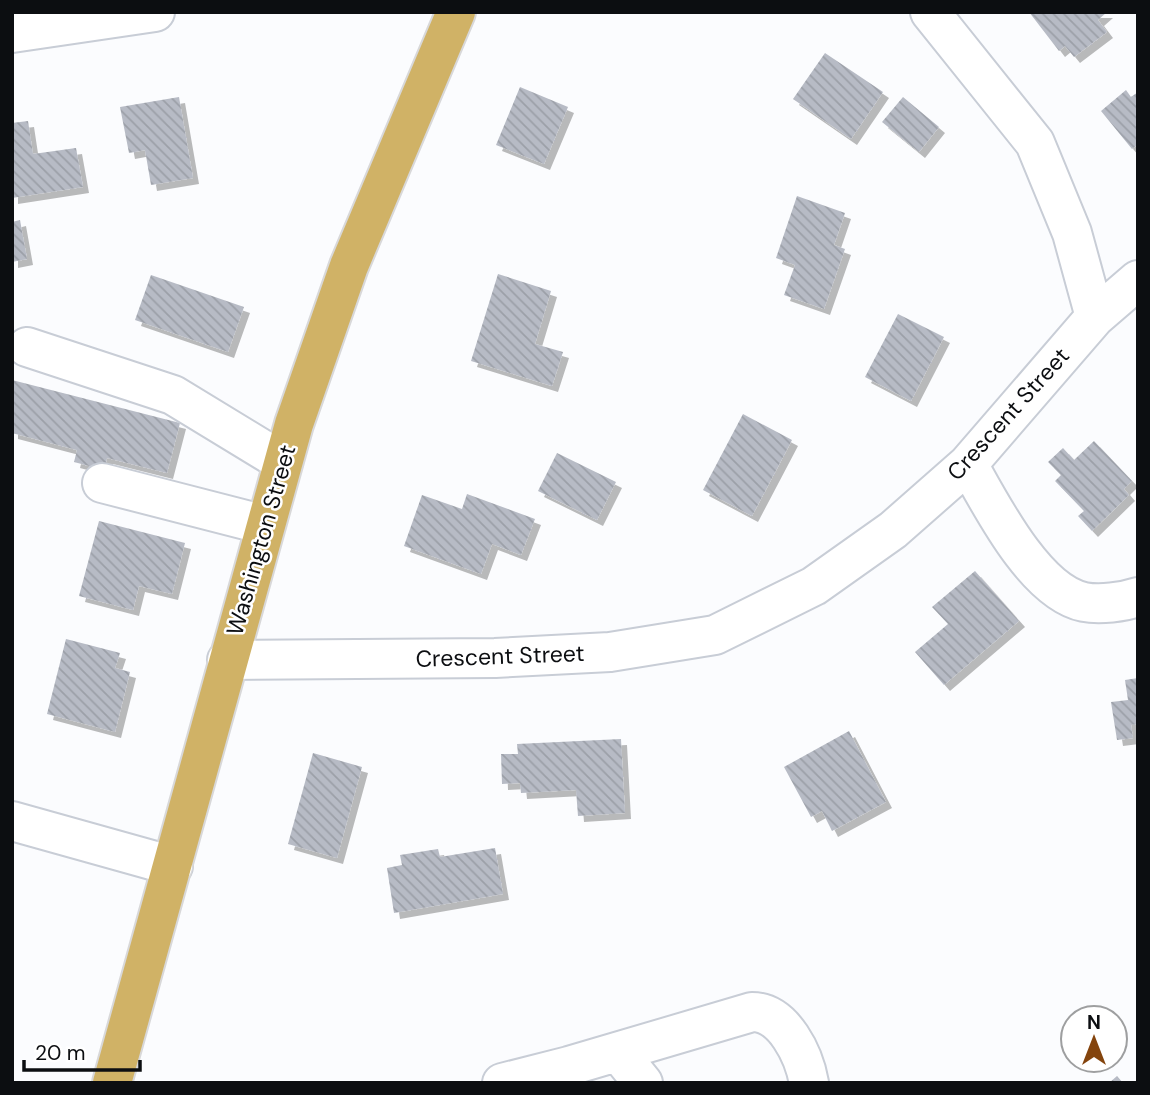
<svg xmlns="http://www.w3.org/2000/svg" width="1150" height="1095" viewBox="0 0 1150 1095" font-family="'DM Sans',sans-serif">
<defs>
<pattern id="building-back-hatch" width="6" height="6" patternUnits="userSpaceOnUse" patternTransform="scale(1.75)"><rect width="6" height="6" fill="#b7bbc5"/><path d="M-1 5l2 2M0 0l6 6M5-1l2 2" fill="none" stroke="#9ca0a8"/></pattern>
<filter id="shadow"><feDropShadow dx="6" dy="6" stdDeviation="0" flood-color="#0004"/></filter>
</defs>
<rect width="100%" height="100%" fill="#fbfcfe"/>
<path fill="url(#building-back-hatch)" filter="url(#shadow)" d="M1029 12H1107L1098 20 1107 32 1074 57 1065 46 1059 51Z
M825 53 883 92 851 139 793 99Z
M520 87 568 107 544 164 496 145Z
M1126 90 1131 97 1138 92V144L1132 149 1101 111Z
M179 97 193 178 151 185 145 150 129 153 120 107Z
M903 97 939 127 919 152 882 122Z
M28 121 33 154 76 148 83 187 12 198V123Z
M797 196 845 213 834 245 845 249 824 309 784 295 795 265 776 258Z
M20 220 27 259 12 262V222Z
M498 274 551 291 535 344 563 352 552 386 471 361Z
M151 275 244 307 228 352 135 320Z
M898 314 944 337 911 401 865 377Z
M12 380 180 423 167 473 107 458 104 470 74 462 77 450 12 433Z
M743 414 792 440 752 516 703 490Z
M1094 441 1132 481 1124 489 1129 495 1092 531 1078 516 1084 511 1055 481 1061 475 1048 462 1063 448 1074 460Z
M557 453 616 482 597 520 538 491Z
M467 494 535 519 521 555 492 544 481 574 404 546 422 495 462 509Z
M99 521 185 543 172 594 139 586 133 610 79 596Z
M975 571 1019 621 944 685 915 652 948 624 932 607Z
M66 639 120 653 115 668 130 672 115 732 47 714Z
M1138 678V724L1131 725 1133 738 1117 740 1111 702 1128 700 1125 680Z
M849 731 886 802 832 831 822 811 811 817 784 767Z
M621 739 625 813 578 816 576 790 521 793 520 783 502 784 501 754H518L517 744Z
M313 753 362 767 337 858 288 844Z
M495 848 503 894 394 913 387 868 402 865 400 855 438 849 440 857Z
M1117 1076 1123 1083H1109Z"/>
<g fill="none" stroke-linecap="round" stroke-linejoin="round">
<g stroke="#c8cdd6" stroke-width="42">
<path id="minor" d="M12 33 155 12
M1095 317 1138 280
M27 347 173 395 283 462
M968 464C991 505 1035 592 1084 602 1100 605 1123 602 1138 597
M102 483 265 525
M227 660 495 658 610 652 715 635 814 586 893 530 968 464 1095 317 1072 233 1035 143 930 12
M12 821 173 866
M618 1052 643 1083
M502 1083 569 1066 752 1012C784 1012 804 1055 809 1083"/>
</g>
<g stroke="#d8d8d9" stroke-width="42">
<path id="major" d="M112 1083 294 424 349 266 456 12"/>
</g>
<use href="#minor" stroke="#fff" stroke-width="38"/>
<use href="#major" stroke="#d0b266" stroke-width="38"/>
</g>
<g text-anchor="middle" dominant-baseline="central" stroke-width="5" stroke-linejoin="round" paint-order="stroke">
<g font-size="23" fill="#0c0e11" stroke="#fff">
<text transform="translate(1008 414) rotate(-48)">Crescent Street</text>
<text transform="translate(261 540) rotate(-74)">Washington Street</text>
<text transform="translate(500 656) rotate(-2)">Crescent Street</text>
</g>
</g>
<rect width="1150" height="1095" fill="none" stroke="#0c0e11" stroke-width="28"/>
<g transform="translate(1094 1039)"><circle r="33" fill="#ffffff" stroke="#9e9fa0" stroke-width="2"/>
<path d="M0-5L12 26L0 18L-12 26Z" fill="#84440d"/>
<text y="-10" font-size="19" font-weight="bold" text-anchor="middle" fill="#0c0e11">N</text>
</g>
<path d="M24 1060v10h116v-10" fill="none" stroke="#0c0e11" stroke-width="3.5"/>
<text x="35" y="1060" font-size="21" fill="#0c0e11" stroke="#ffffff" stroke-width="5" paint-order="stroke">20 m</text>
</svg>
